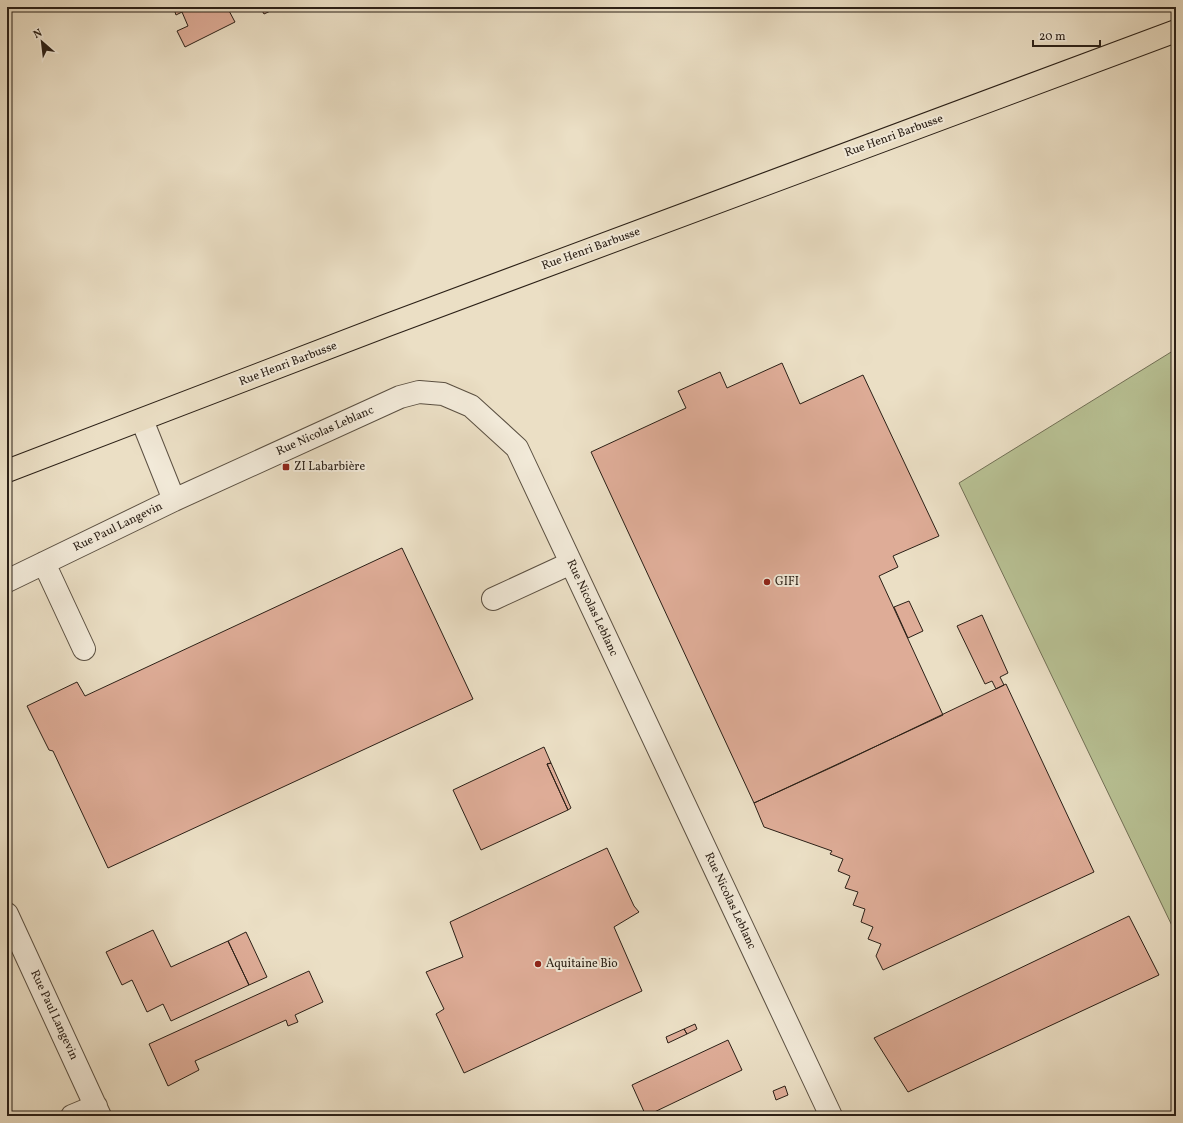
<svg xmlns="http://www.w3.org/2000/svg" width="1183" height="1123" viewBox="0 0 1183 1123" font-family="Vollkorn,serif">
<rect width="100%" height="100%" fill="#ebdfc5"/>
<filter id="stains"><feTurbulence type="fractalNoise" baseFrequency=".005" numOctaves="4"/><feColorMatrix values="0 0 0 0 .2 0 0 0 0 .09 0 0 0 0 .02 0 0 0 .5 -.17"/></filter>
<radialGradient id="worn" r=".72"><stop offset=".6" stop-color="#630" stop-opacity="0"/><stop offset="1" stop-color="#630" stop-opacity=".3"/></radialGradient>
<path fill="#b8c194" stroke="#727056" d="M1176 349V934L959 483Z"/>
<path fill="#deac97" stroke="#2b2017" d="M179 7H227L235 22 185 47 177 31 188 26 182 12 176 15 174 9Z
M260 7H279L264 14Z
M782 363 800 404 863 375 939 536 893 556 898 567 879 576 943 715 754 803 591 452 686 408 678 391 720 372 727 388Z
M402 548 473 699 108 868 53 751 49 750 27 706 77 682 85 696Z
M909 601 923 631 908 638 894 607Z
M982 615 1008 673 1000 677 1004 685 996 689 992 681 985 684 957 626Z
M1006 684 1094 872 883 970 876 956 881 944 868 939 873 927 861 922 865 909 853 905 858 892 845 888 850 876 838 871 843 859 830 854 832 851 764 827 754 803 839 764Z
M544 747 551 763 547 764 568 810 481 850 453 790Z
M551 763 571 808 568 810 547 764Z
M607 848 634 906 639 912 614 927 642 991 464 1073 436 1014 444 1009 426 972 463 957 450 922Z
M1129 916 1159 975 908 1092 874 1038Z
M153 930 171 967 228 941 249 985 171 1021 163 1004 147 1012 132 980 122 985 106 952Z
M246 932 267 977 249 985 228 941Z
M309 971 323 1002 295 1015 298 1022 288 1026 286 1020 195 1061 199 1070 168 1086 149 1044Z
M695 1024 697 1029 687 1034 684 1029Z
M684 1029 687 1034 668 1043 666 1037Z
M728 1040 742 1070 646 1116 632 1085Z
M785 1086 788 1095 776 1100 773 1091Z"/>
<g fill="none" stroke-linecap="round" stroke-linejoin="round">
<g stroke="#5b5042" stroke-width="24">
<path id="minor" d="M142 420 174 500
M44 563 84 649
M7 581 174 500 400 397 419 392 443 394 471 406 517 448 831 1116
M493 599 571 563
M7 914 100 1116
M72 1116 96 1106"/>
</g>
<g stroke="#2b2017" stroke-width="24">
<path id="major" d="M7 471 385 326 1176 31"/>
</g>
<use href="#minor" stroke="#f2ead9" stroke-width="22"/>
<use href="#major" stroke="#ebdfc5" stroke-width="22"/>
</g>
<g fill="#8f2418" stroke="#f2ead9" stroke-width="1.5">
<rect x="282" y="463" width="8" height="8" rx="2"/>
<circle cx="767" cy="582" r="4"/>
<circle cx="538" cy="964" r="4"/>
</g>
<g text-anchor="middle" dominant-baseline="central" stroke-width="4" stroke-linejoin="round" paint-order="stroke">
<g font-size="12" fill="#2b2017" stroke="#f2ead9">
<text transform="translate(894 136) rotate(-20)">Rue Henri Barbusse</text>
<text transform="translate(591 249) rotate(-20)">Rue Henri Barbusse</text>
<text transform="translate(288 364) rotate(-21)">Rue Henri Barbusse</text>
<text transform="translate(325 431) rotate(-24)">Rue Nicolas Leblanc</text>
<text transform="translate(118 527) rotate(-26)">Rue Paul Langevin</text>
<text transform="translate(592 608) rotate(65)">Rue Nicolas Leblanc</text>
<text transform="translate(730 901) rotate(65)">Rue Nicolas Leblanc</text>
<text transform="translate(54 1015) rotate(65)">Rue Paul Langevin</text>
</g>
<g font-size="12" fill="#2b2017" stroke="#f2ead9" text-anchor="start">
<text x="294" y="467">ZI Labarbière</text>
<text x="775" y="582">GIFI</text>
<text x="546" y="964">Aquitaine Bio</text>
</g>
</g>
<rect width="1183" height="1123" fill="none" stroke="#ebdfc5" stroke-width="24"/>
<rect x="8" y="8" width="1167" height="1107" fill="none" stroke="#2b2017" stroke-width="2"/>
<rect x="12" y="12" width="1159" height="1099" fill="none" stroke="#2b2017"/>
<g transform="translate(42 42) rotate(332)" stroke="#f2ead9" stroke-width="3" paint-order="stroke">
<path d="M0-3L7 15L0 10L-7 15Z" fill="#2b2017"/>
<text y="-6" font-size="11" font-weight="bold" text-anchor="middle" fill="#2b2017">N</text>
</g>
<path d="M1033 40v6h67v-6" fill="none" stroke="#2b2017" stroke-width="2"/>
<text x="1039" y="40" font-size="12" fill="#2b2017" stroke="#f2ead9" stroke-width="3" paint-order="stroke">20 m</text>
<rect width="100%" height="100%" filter="url(#stains)"/>
<rect width="100%" height="100%" fill="url(#worn)"/>
</svg>
